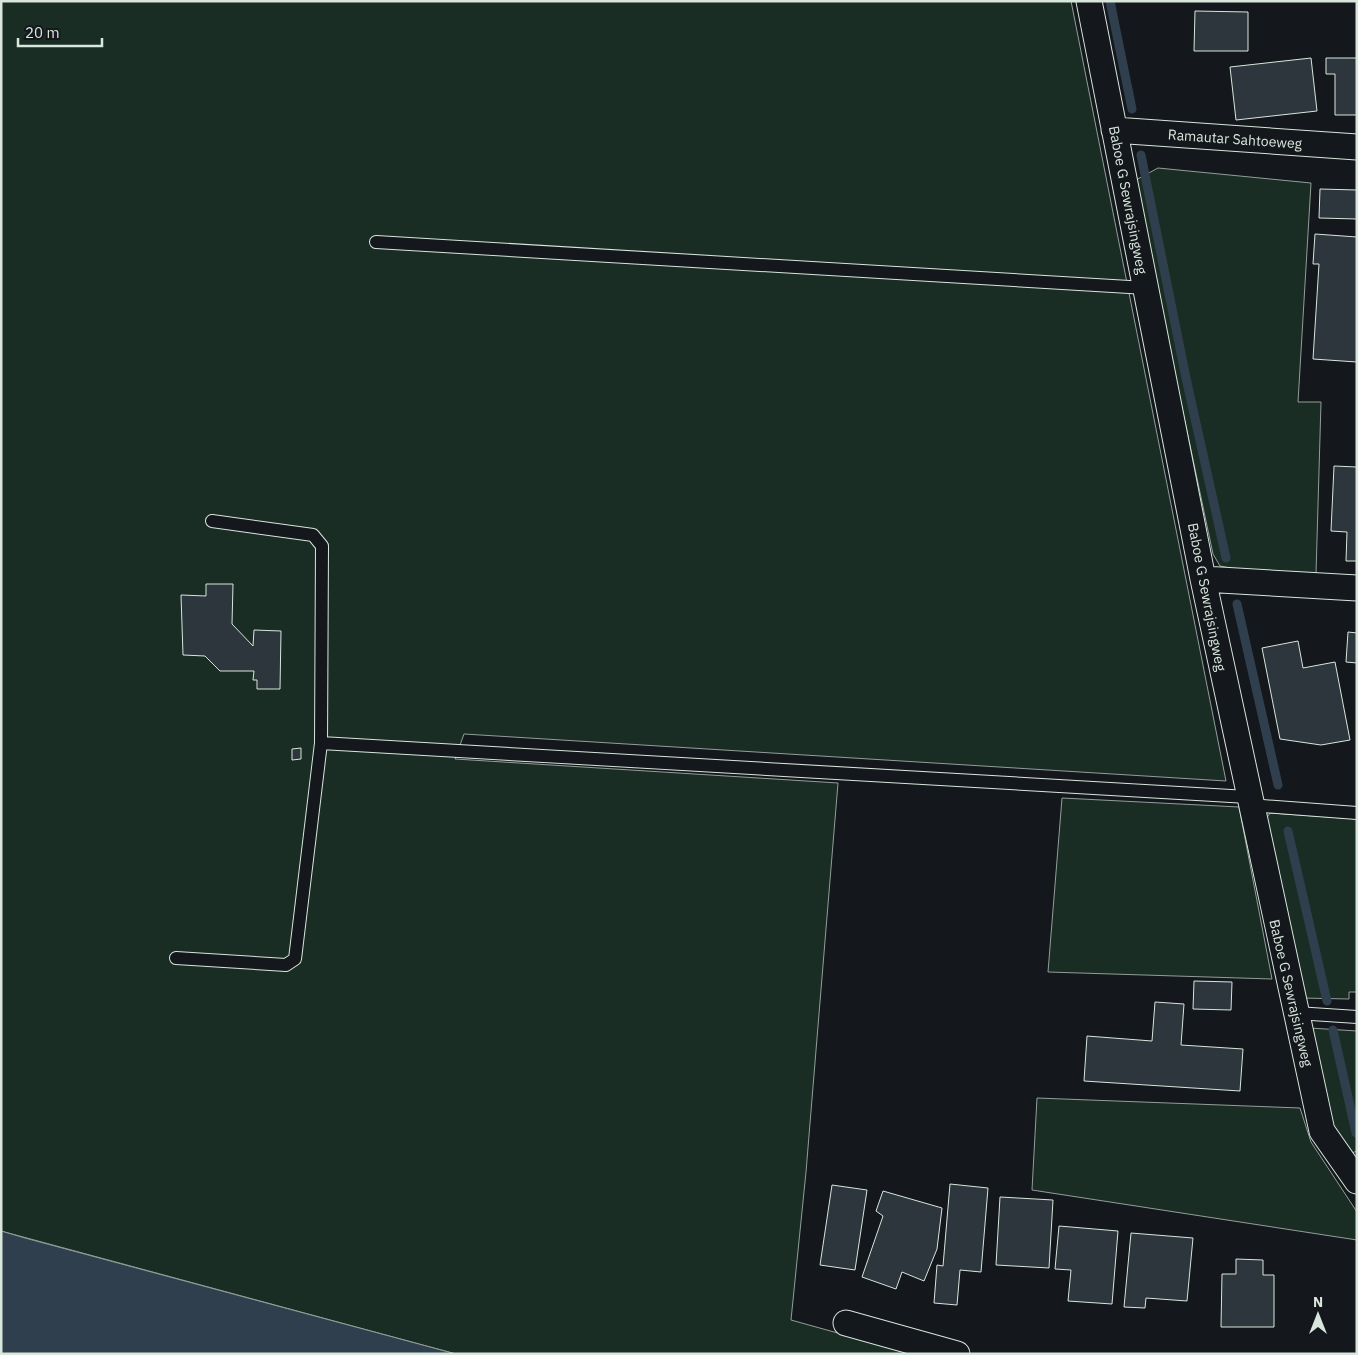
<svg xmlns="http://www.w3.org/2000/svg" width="1358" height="1355" font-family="'IBM Plex Sans',sans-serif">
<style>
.green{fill:#1a2d24;stroke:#939e99}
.water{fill:#2f3f4d;stroke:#939e99}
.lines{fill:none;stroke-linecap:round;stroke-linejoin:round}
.stream{stroke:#2f3f4d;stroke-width:9}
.building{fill:#2c363c;stroke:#d8e6dc}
.lane-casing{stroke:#d8e6dc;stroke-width:14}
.street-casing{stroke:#d8e6dc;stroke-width:27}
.lane{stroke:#14181c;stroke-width:12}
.street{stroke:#14181c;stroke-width:25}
.labels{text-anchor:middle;stroke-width:4;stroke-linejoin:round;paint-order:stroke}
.street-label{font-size:14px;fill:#d8e6dc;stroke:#14181c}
</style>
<rect width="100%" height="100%" fill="#14181c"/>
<path class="green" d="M 1,1 L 1071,1 L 1226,781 L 464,734 L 455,759 L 838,783 L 806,1172 L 791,1320 L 913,1354 L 456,1354 L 1,1231 Z
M 1158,168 L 1311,183 L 1298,402 L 1321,402 L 1316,574 L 1246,571 L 1220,566 L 1213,554 L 1134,181 Z
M 1062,798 L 1239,807 L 1272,979 L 1048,972 Z
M 1270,813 L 1357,819 L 1357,992 L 1349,992 L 1349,999 L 1301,998 L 1264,822 Z
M 1310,1028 L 1357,1031 L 1357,1151 L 1347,1155 L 1329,1124 Z
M 1037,1098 L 1300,1108 L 1311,1142 L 1357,1212 L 1357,1240 L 1032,1190 Z"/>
<path class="water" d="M 1,1231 L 25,1238 L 456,1354 L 1,1354 Z"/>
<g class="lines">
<path class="stream" d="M 1110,1 L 1132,109
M 1141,155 L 1186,378 L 1226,558
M 1237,604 L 1278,785
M 1288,831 L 1327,1001
M 1333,1030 L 1356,1133"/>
</g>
<path class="building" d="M 1195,11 L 1248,12 L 1248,51 L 1194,51 Z
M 1311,58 L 1317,111 L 1236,120 L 1230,67 Z
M 1326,58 L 1357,58 L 1357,115 L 1335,115 L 1335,74 L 1326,74 Z
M 1320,189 L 1357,190 L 1357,219 L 1319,218 Z
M 1315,234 L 1357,237 L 1357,362 L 1313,359 L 1319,264 L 1313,264 Z
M 1334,466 L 1357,467 L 1357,561 L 1346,561 L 1347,532 L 1331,531 Z
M 206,584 L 233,584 L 232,624 L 253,646 L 254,630 L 281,631 L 280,689 L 257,689 L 257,680 L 253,680 L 254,671 L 220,671 L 205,656 L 183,655 L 181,595 L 206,596 Z
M 1348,632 L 1357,633 L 1357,663 L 1346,662 Z
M 1298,641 L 1303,668 L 1335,662 L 1350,740 L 1321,745 L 1280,739 L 1262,648 Z
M 301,748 L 301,759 L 292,760 L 292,749 Z
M 1194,981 L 1232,982 L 1231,1010 L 1193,1009 Z
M 1155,1002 L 1184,1004 L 1181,1045 L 1243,1049 L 1240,1091 L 1084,1081 L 1087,1036 L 1152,1041 Z
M 950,1184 L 988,1188 L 981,1272 L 960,1270 L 957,1305 L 934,1303 L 937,1265 L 943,1266 Z
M 832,1185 L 867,1190 L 855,1270 L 820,1265 Z
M 883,1191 L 942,1208 L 937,1249 L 924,1281 L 902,1272 L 896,1289 L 862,1277 L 883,1216 L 876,1211 Z
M 1000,1197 L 1053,1200 L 1049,1268 L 996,1265 Z
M 1059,1226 L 1118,1231 L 1112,1304 L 1068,1301 L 1071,1270 L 1055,1269 Z
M 1131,1233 L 1193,1238 L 1187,1301 L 1146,1298 L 1145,1308 L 1124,1307 Z
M 1236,1259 L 1263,1260 L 1263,1275 L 1274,1275 L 1274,1327 L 1221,1327 L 1222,1274 L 1236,1274 Z"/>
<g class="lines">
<g class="lane-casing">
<path id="lane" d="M 376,242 L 1146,288
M 321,743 L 1248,797
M 1250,805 L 1357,813
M 176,958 L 286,965 L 295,959 L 321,743 L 322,546 L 313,535 L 212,521
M 1296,1013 L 1357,1017"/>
</g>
<g class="street-casing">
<path id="street" d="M 1089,1 L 1203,579 L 1322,1131 L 1357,1181
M 1114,130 L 1357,147
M 1203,579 L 1357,588
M 846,1323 L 957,1354"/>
</g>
<use href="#lane" class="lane"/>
<use href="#street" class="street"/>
</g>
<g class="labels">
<g class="street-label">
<text transform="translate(1235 139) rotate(4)" y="5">Ramautar Sahtoeweg</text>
<text transform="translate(1128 200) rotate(79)" y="5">Baboe G Sewrajsingweg</text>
<text transform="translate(1207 597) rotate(79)" y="5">Baboe G Sewrajsingweg</text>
<text transform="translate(1291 993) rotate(77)" y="5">Baboe G Sewrajsingweg</text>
</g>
</g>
<rect width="1358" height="1355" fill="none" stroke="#d8e6dc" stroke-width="5"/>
<g transform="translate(1318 1315)" stroke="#14181c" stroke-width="4" paint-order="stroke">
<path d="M0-4L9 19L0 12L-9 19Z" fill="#d8e6dc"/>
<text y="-8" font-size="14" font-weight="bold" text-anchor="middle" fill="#d8e6dc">N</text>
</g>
<path d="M18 38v8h84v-8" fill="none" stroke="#d8e6dc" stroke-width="2.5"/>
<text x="25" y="38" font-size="15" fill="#d8e6dc" stroke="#14181c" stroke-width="4" paint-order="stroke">20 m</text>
</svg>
